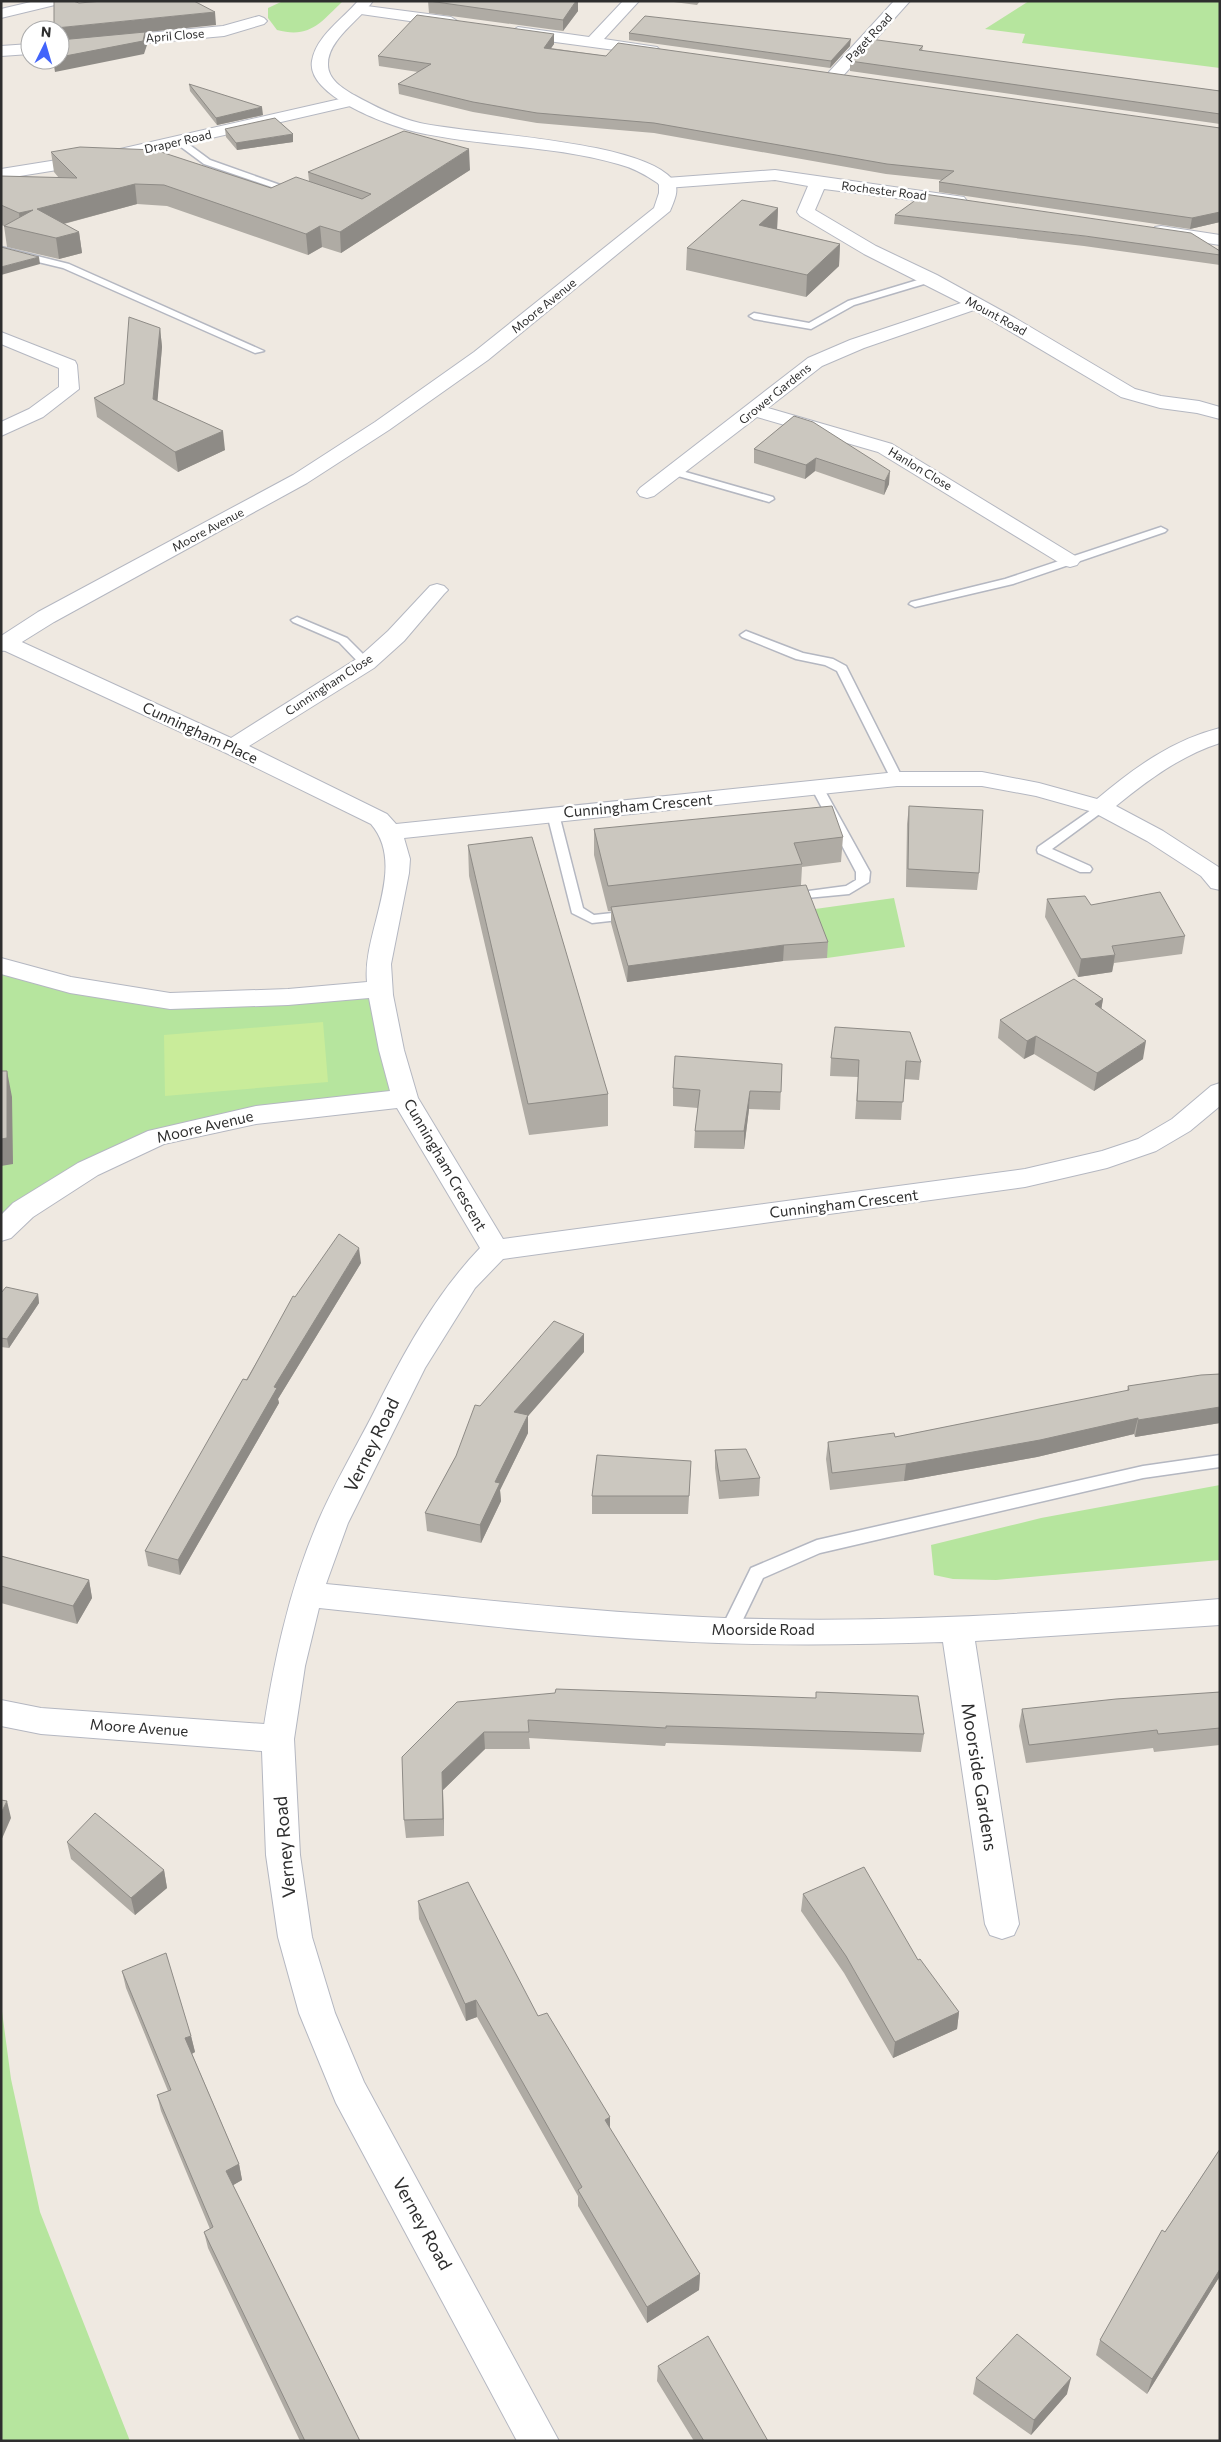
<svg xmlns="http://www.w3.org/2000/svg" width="1221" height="2442" font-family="Commissioner,sans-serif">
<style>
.green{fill:#b6e59e}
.pitch{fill:#c9ec9a}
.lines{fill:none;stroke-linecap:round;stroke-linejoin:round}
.lane-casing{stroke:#b4b7c1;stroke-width:3}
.street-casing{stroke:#b4b7c1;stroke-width:2}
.secondary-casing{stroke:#b4b7c1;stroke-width:2}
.lane{fill:#fff;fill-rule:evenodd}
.street{fill:#fff;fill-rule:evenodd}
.secondary{fill:#fff;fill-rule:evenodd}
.wall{fill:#afaba4}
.shaded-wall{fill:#8e8b86}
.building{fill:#cbc7bf;stroke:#8e8b86}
.labels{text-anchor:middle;stroke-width:5;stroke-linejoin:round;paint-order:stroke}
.far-street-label{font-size:12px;fill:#2e2e2e;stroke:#fff}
.street-label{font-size:15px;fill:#2e2e2e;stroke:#fff}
.near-street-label{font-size:18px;fill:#2e2e2e;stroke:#fff}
</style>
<rect width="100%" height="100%" fill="#efe9e1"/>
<path class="green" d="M 283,1 L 343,1 C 321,22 310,39 277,30 L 268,18 L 268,8 Z
M 1029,1 L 1220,1 L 1220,68 L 1022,43 L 1025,34 L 985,29 Z
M 894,898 L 905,947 L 827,958 L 808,910 Z
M 1,966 L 170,1001 L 380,989 L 405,1098 L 157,1137 L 1,1231 Z
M 1220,1485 L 1220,1560 L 996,1580 L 953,1579 L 934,1575 L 931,1545 L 1041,1518 Z
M 1,2004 L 11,2079 L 40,2212 L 130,2441 L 1,2441 Z"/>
<path class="pitch" d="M 323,1022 L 328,1082 L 165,1096 L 164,1035 Z"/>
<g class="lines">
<g class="lane-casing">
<path id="lane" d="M 177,140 L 183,140 L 210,160 L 300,192 L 292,194 L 204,164 L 177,144 Z
M 1,247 L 69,264 L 264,351 L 255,353 L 63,268 L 1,253 Z
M 931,276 L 936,279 L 934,281 L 854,305 L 811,329 L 754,319 L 749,316 L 754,313 L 809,323 L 848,301 Z
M 675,469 L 773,497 L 774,499 L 769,502 L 671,474 L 670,472 Z
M 1161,527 L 1167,530 L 1165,532 L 1013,584 L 915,607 L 909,604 L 911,602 L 1005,579 Z
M 297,617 L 347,638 L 372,663 L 366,667 L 362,666 L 339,642 L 293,622 L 291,620 Z
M 746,631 L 803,653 L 833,659 L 846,666 L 903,779 L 901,782 L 897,783 L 891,779 L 837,671 L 825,665 L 796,659 L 742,637 L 740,635 Z
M 818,785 L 824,789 L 870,872 L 869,882 L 849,894 L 786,900 L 784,897 L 786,894 L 846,886 L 856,880 L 856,872 L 812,789 Z
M 1101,803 L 1105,804 L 1107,807 L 1105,810 L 1052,849 L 1090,866 L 1092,869 L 1090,872 L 1080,872 L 1038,853 L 1037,850 L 1038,847 Z
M 553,810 L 559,814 L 583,908 L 594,915 L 631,911 L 636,912 L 638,915 L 636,918 L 592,923 L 572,913 L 547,814 Z
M 1220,1455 L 1220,1467 L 1143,1478 L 820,1553 L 763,1578 L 735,1636 L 729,1638 L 723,1636 L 720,1631 L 751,1568 L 817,1540 L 1143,1466 Z"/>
</g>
<g class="street-casing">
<path id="street" d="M 623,1 L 639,1 L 604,39 L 657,47 L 660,50 L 657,53 L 652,55 L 518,37 L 510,32 L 518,27 L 589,37 Z
M 894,1 L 910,1 L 841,78 L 829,78 L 827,75 L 829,72 Z
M 359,5 L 451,17 L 459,22 L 451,27 L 354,13 L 351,10 Z
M 259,16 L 264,18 L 267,21 L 264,24 L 224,36 L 60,51 L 60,41 L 223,26 Z
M 30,44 L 30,54 L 1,56 L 1,46 Z
M 353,96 L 361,101 L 359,104 L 107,162 L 1,179 L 1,169 L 107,152 Z
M 775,170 L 964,197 L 967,201 L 964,205 L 958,206 L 824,189 L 815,210 L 876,246 L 937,275 L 1015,318 L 1135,389 L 1161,396 L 1199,401 L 1220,407 L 1220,419 L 1197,413 L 1160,408 L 1121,397 L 974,310 L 864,348 L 822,366 L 768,408 L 892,444 L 1077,557 L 1080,561 L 1077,565 L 1070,567 L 1063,565 L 878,452 L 757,417 L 654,496 L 647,498 L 640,496 L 637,492 L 640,488 L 808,358 L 850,340 L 961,303 L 864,254 L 800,216 L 797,212 L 808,186 L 775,180 L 666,188 L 660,187 L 658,183 L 660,179 L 666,178 Z
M 1161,226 L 1220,235 L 1220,245 L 1155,235 L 1152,231 L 1155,227 Z
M 1,332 L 75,361 L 77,365 L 79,389 L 43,417 L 1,436 L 1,422 L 29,409 L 59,387 L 59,368 L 1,344 Z
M 437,584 L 444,586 L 448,590 L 444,594 L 404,641 L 374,668 L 249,746 L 387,814 L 396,824 L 897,772 L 982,772 L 1039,783 L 1097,799 C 1134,768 1172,740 1220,728 L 1220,743 C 1180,756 1148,780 1116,806 L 1163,831 L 1217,866 L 1220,868 L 1220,890 L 1211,888 L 1201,876 L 1147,841 L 1093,812 L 1036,796 L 982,786 L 897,786 L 404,838 L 410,859 L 409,873 L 391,964 L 393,995 L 404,1050 L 418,1098 L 503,1239 L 1025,1169 L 1102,1151 L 1138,1139 L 1172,1119 L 1211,1086 L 1220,1083 L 1220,1106 L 1190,1131 L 1156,1151 L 1107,1168 L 1025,1187 L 503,1259 L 475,1288 L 425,1368 L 348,1523 L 326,1584 C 459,1597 592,1613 725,1618 C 890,1624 1056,1613 1220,1599 L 1220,1625 L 975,1641 L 1019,1924 L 1014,1935 L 1002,1939 L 990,1935 L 985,1924 L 943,1642 C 853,1645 763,1646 674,1641 C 555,1635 437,1620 319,1608 L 305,1666 L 294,1739 L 290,1749 L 278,1753 L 266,1749 L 262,1739 C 273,1665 288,1593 317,1524 C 333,1486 355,1449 374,1412 C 403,1354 435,1295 480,1248 L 397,1108 L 256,1124 L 164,1144 L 98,1175 L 33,1217 L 11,1238 L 1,1241 L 1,1215 L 13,1203 L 78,1163 L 148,1131 L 256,1106 L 390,1091 L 379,1050 L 369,998 L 288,1005 L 170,1009 L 70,993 L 1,974 L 1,958 L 71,977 L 170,993 L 288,989 L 367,982 C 362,932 408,867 371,824 L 224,752 L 1,649 L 1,637 L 13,638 L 231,738 L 358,658 L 388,631 L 430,586 Z"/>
</g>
<g class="secondary-casing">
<path id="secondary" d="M 35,1 L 61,1 L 59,4 L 1,18 L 1,9 Z
M 358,1 L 373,1 C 360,20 327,40 328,65 C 328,79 342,88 354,95 C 374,106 397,118 420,123 C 475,135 638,140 672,179 C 681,188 674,201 670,211 L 488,360 L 389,430 L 307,483 L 54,622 L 9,650 L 1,651 L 1,636 L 38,612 L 293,475 L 375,422 L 474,352 L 654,208 L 659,193 L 659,184 C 646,175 634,168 618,164 C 552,145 482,147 416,132 C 389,126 306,96 312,61 C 316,36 343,19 358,1 Z
M 1,1700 L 41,1708 L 278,1725 L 290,1729 L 294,1739 L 300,1855 L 312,1937 L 335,2013 L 364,2082 L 559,2441 L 517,2441 L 336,2103 L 299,2013 L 278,1937 L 266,1855 L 262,1751 L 41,1734 L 1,1726 Z"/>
</g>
<use href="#lane" class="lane"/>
<use href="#street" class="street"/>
<use href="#secondary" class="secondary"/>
</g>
<path class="wall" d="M 428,1 L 578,11 L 563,31 L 429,13 Z
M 666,1 L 700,1 L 697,5 Z
M 629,33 L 850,46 L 830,68 L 629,40 Z
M 554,34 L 554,44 L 551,48 L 606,56 L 1220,128 L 1220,222 L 1190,229 L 939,192 L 939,182 L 942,180 L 886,174 L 654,133 L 537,123 L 473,112 L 399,94 L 398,84 L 418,72 L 379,66 L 378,56 Z
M 923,46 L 922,51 L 1220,91 L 1220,124 L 850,71 L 850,61 Z
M 189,84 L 263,115 L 217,125 L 190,91 Z
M 225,129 L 293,142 L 237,150 L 226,137 Z
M 51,152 L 271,188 L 309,181 L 308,172 L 470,170 L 341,253 L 322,247 L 308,255 L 167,206 L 137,204 L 64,224 L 79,232 L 82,253 L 59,259 L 7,247 L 4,226 L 1,225 L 1,176 L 59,178 L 54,172 Z
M 778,208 L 777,229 L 840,244 L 839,266 L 806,297 L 686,270 L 687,248 Z
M 895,215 L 1220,251 L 1220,265 L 1084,246 L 894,224 Z
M 160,328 L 162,347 L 157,401 L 225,450 L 178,472 L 97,417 L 94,398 L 124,384 Z
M 794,416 L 889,484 L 884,495 L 815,471 L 805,479 L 754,463 L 754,449 Z
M 909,806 L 979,873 L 977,890 L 906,887 L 907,824 Z
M 594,829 L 843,837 L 841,862 L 802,867 L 801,885 L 828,942 L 827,958 L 783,961 L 627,982 L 611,923 L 611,911 L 608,911 L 594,855 Z
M 468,845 L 608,1094 L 608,1126 L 529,1135 L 469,876 Z
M 1047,899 L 1091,905 L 1185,936 L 1182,954 L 1114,963 L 1112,972 L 1078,977 L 1045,917 Z
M 1103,999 L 1101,1009 L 1143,1059 L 1094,1091 L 1034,1054 L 1024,1059 L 998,1038 L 1000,1020 Z
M 831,1058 L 921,1062 L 919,1080 L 904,1079 L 901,1120 L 855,1119 L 858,1077 L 830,1076 Z
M 782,1064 L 780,1110 L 749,1109 L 744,1149 L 694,1148 L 695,1131 L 698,1108 L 673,1106 L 673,1088 Z
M 361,1263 L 278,1399 L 279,1403 L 180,1575 L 148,1566 L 145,1551 L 295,1297 Z
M 1,1293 L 38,1294 L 39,1303 L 9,1348 L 1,1347 Z
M 584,1352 L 528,1416 L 528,1433 L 500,1490 L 501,1501 L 481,1543 L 427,1531 L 425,1513 L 456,1456 L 480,1406 Z
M 1220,1374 L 1220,1423 L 1135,1437 L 1134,1434 L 1037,1457 L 904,1481 L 830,1490 L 826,1459 L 828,1442 L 895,1437 L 1127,1391 L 1128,1386 Z
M 715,1450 L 760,1478 L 759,1496 L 719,1499 L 715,1468 Z
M 691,1461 L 688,1514 L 592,1514 L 592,1496 Z
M 1,1556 L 89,1580 L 92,1598 L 77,1624 L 1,1603 Z
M 1220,1692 L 1220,1745 L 1154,1752 L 1153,1748 L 1026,1763 L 1019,1726 L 1022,1709 Z
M 457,1702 L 924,1734 L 921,1752 L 666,1743 L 665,1746 L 529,1738 L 530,1749 L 485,1749 L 443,1790 L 444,1836 L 406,1838 L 404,1820 Z
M 67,1842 L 164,1870 L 167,1888 L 135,1915 L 71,1859 Z
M 803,1894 L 918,1960 L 959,2012 L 957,2029 L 893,2058 L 844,1973 L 801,1911 Z
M 418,1901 L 538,2016 L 610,2129 L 700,2274 L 699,2290 L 647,2323 L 578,2206 L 578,2196 L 477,2017 L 466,2021 L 419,1919 Z
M 122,1971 L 191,2036 L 195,2052 L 192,2054 L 239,2164 L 242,2180 L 233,2185 L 360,2441 L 300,2441 L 208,2248 L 204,2232 L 210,2229 L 161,2111 L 157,2095 L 168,2091 L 126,1988 Z
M 1220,2149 L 1220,2276 L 1147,2394 L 1096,2355 L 1100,2340 L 1165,2232 Z
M 658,2366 L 768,2441 L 694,2441 L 657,2381 Z
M 976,2378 L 1067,2394 L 1031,2435 L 973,2394 Z"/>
<path class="shaded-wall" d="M 576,1 L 578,1 L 578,11 L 563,31 L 563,20 Z
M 215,12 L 216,25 L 60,41 L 60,30 L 57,30 L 56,28 Z
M 145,32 L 147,45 L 144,54 L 55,72 L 53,60 L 60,60 L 60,57 Z
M 554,34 L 554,44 L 545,57 L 544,48 Z
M 851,39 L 850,46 L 830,68 L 831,61 Z
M 262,107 L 263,115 L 217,125 L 216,118 Z
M 293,134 L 293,142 L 237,150 L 236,143 Z
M 469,149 L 470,170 L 341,253 L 340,232 Z
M 135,184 L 137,204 L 40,230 L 37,209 Z
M 778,208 L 777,230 L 759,225 Z
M 33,210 L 21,230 L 19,213 Z
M 1220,212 L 1220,222 L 1190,229 L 1192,218 Z
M 320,226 L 322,247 L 308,255 L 306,234 Z
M 79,232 L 82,253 L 59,259 L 56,238 Z
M 840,244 L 839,266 L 806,297 L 807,275 Z
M 39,257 L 40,264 L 1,275 L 1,267 Z
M 160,328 L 162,347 L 156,419 L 153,399 Z
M 223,431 L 225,450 L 178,472 L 175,452 Z
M 816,458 L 815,471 L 805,479 L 806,465 Z
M 890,471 L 889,484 L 884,495 L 885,481 Z
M 784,945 L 783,961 L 627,982 L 628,966 Z
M 1115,955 L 1112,972 L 1078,977 L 1081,959 Z
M 1103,999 L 1100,1017 L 1095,1004 Z
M 1036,1036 L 1034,1054 L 1024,1059 L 1027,1041 Z
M 1146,1041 L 1143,1059 L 1094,1091 L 1097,1073 Z
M 7,1071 L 12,1097 L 13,1164 L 1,1166 L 1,1139 Z
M 750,1091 L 749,1109 L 744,1149 L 744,1131 Z
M 359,1248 L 361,1263 L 278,1399 L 279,1403 L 180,1575 L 178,1560 L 274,1387 Z
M 38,1294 L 39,1303 L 9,1348 L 7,1339 Z
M 584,1334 L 584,1352 L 528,1416 L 528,1433 L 500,1490 L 501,1501 L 481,1543 L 480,1525 L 495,1482 L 514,1412 Z
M 1220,1407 L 1220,1423 L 1135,1437 L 1138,1420 Z
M 1138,1418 L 1134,1434 L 1037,1457 L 904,1481 L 906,1464 Z
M 89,1580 L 92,1598 L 77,1624 L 73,1606 Z
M 484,1732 L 485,1749 L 443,1790 L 444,1836 L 443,1819 L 442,1772 Z
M 7,1801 L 11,1818 L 1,1841 L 1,1813 Z
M 164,1870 L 167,1888 L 135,1915 L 131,1898 Z
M 476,2000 L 477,2017 L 466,2021 L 465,2004 Z
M 959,2012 L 957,2029 L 893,2058 L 895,2042 Z
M 191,2036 L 195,2052 L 189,2055 L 185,2038 Z
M 610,2117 L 610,2134 L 605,2120 Z
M 239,2164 L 242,2180 L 230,2187 L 226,2171 Z
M 1220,2269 L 1220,2276 L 1147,2394 L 1152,2379 Z
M 700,2274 L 699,2290 L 647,2323 L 647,2307 Z
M 1071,2378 L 1067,2394 L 1031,2435 L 1034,2420 Z"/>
<path class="building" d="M 54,1 L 73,1 L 79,3 L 103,1 L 194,1 L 215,12 L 56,28 L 57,30 L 54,30 Z
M 429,1 L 576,1 L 563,20 Z
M 417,15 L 554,34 L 544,48 L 606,56 L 618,43 L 1220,128 L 1220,212 L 1192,218 L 939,182 L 954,171 L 887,164 L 654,123 L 537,113 L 473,102 L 398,84 L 431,64 L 378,56 Z
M 645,16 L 851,39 L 831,61 L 629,33 Z
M 145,32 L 143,41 L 60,57 L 60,40 Z
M 870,39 L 923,46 L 919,50 L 1220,91 L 1220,114 L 850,61 Z
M 189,84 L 262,107 L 216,118 Z
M 275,118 L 293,134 L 236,143 L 225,129 Z
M 404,131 L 469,149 L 340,232 L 320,226 L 306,234 L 164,185 L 135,184 L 37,209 L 79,232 L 56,238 L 4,226 L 33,210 L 19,213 L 1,205 L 1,176 L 77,178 L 51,152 L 80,147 L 155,150 L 271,188 L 296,177 L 362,199 L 371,194 L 308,172 Z
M 924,194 L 1191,233 L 1220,251 L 1220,255 L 1085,236 L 895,215 Z
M 742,200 L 778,208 L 759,225 L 840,244 L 807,275 L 687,248 Z
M 1,247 L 39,257 L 1,267 Z
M 129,317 L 160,328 L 153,399 L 223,431 L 175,452 L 94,398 L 124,384 Z
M 794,416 L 813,422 L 890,471 L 885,481 L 816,458 L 806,465 L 754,449 Z
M 832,806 L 843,837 L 794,843 L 802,864 L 608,886 L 594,829 Z
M 909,806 L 983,810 L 979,873 L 908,869 Z
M 532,837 L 608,1094 L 528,1104 L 468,845 Z
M 806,885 L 828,942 L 784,945 L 628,966 L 611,907 Z
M 1160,892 L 1185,936 L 1112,946 L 1115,955 L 1081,959 L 1047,899 L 1085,896 L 1091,905 Z
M 1074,979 L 1103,999 L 1095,1004 L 1146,1041 L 1097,1073 L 1036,1036 L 1027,1041 L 1000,1020 Z
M 835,1027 L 910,1032 L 921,1062 L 906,1061 L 903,1102 L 857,1101 L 859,1060 L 831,1058 Z
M 675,1056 L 782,1064 L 781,1092 L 750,1091 L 744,1131 L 695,1131 L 700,1090 L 673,1088 Z
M 1,1071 L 7,1071 L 7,1138 L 1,1139 Z
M 339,1234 L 359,1248 L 274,1387 L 277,1388 L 178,1560 L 145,1551 L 243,1379 L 247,1380 L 293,1296 L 295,1297 Z
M 6,1287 L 38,1294 L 7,1339 L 1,1338 L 1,1293 Z
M 554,1321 L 584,1334 L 514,1412 L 528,1415 L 495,1482 L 500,1483 L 480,1525 L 425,1513 L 456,1456 L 475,1405 L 480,1406 Z
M 1220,1374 L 1220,1407 L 1138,1420 L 1138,1418 L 1040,1440 L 906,1464 L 832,1473 L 828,1442 L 894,1433 L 895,1437 L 1129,1390 L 1128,1386 L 1201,1375 Z
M 746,1449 L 760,1478 L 720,1481 L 715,1450 Z
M 597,1455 L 691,1461 L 689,1496 L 592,1496 Z
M 1,1556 L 89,1580 L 73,1606 L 1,1586 Z
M 556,1689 L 816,1698 L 816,1692 L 918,1696 L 924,1734 L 666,1726 L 666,1728 L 528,1720 L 529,1732 L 484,1732 L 442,1772 L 443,1819 L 404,1820 L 402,1757 L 457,1702 L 555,1693 Z
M 1220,1692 L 1220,1728 L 1158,1734 L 1157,1730 L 1029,1745 L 1022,1709 L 1116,1699 Z
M 1,1800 L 7,1801 L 1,1813 Z
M 95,1813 L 164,1870 L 131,1898 L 67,1842 Z
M 864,1867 L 918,1960 L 920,1959 L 959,2012 L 895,2042 L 846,1956 L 803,1894 Z
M 468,1882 L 538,2016 L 547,2013 L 610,2117 L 605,2120 L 700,2274 L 647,2307 L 578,2190 L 582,2187 L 476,2000 L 465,2004 L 418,1901 Z
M 166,1953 L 191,2036 L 185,2038 L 239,2164 L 226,2171 L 360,2441 L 305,2441 L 204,2232 L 213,2227 L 157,2095 L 171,2090 L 122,1971 Z
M 1220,2149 L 1220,2269 L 1152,2379 L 1100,2340 L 1162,2230 L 1165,2232 Z
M 1017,2334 L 1071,2378 L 1034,2420 L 976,2378 Z
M 708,2336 L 768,2441 L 704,2441 L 658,2366 Z"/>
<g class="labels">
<g class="far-street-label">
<text transform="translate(175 36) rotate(-5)" y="4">April Close</text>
<text transform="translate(869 38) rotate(-47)" y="4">Paget Road</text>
<text transform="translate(178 142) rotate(-13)" y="4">Draper Road</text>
<text transform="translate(884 191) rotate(7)" y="4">Rochester Road</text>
<text transform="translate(544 306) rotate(-39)" y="4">Moore Avenue</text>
<text transform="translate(996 316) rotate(29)" y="4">Mount Road</text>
<text transform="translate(775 394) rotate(-39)" y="4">Grower Gardens</text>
<text transform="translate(920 469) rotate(31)" y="4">Hanlon Close</text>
<text transform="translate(208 530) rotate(-28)" y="4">Moore Avenue</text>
<text transform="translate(329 685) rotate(-33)" y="4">Cunningham Close</text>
</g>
<g class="street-label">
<text transform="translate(200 733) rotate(25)" y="5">Cunningham Place</text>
<text transform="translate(638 806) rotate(-5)" y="5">Cunningham Crescent</text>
<text transform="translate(205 1127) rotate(-13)" y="5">Moore Avenue</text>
<text transform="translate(445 1165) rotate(60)" y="5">Cunningham Crescent</text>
<text transform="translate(844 1204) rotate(-7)" y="5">Cunningham Crescent</text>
<text x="763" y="1635">Moorside Road</text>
<text transform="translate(139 1728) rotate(4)" y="5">Moore Avenue</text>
</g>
<g class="near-street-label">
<text transform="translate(372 1445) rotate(-64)" y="6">Verney Road</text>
<text transform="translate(979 1777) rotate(81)" y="6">Moorside Gardens</text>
<text transform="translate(285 1847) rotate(-95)" y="6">Verney Road</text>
<text transform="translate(422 2224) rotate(61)" y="6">Verney Road</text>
</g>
</g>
<rect width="1221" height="2442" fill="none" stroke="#2e2e2e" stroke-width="5"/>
<g transform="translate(45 45) rotate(5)"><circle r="24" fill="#ffffff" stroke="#ababab"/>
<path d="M0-4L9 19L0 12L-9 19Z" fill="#4264fb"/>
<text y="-8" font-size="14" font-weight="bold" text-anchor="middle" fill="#2e2e2e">N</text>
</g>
</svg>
